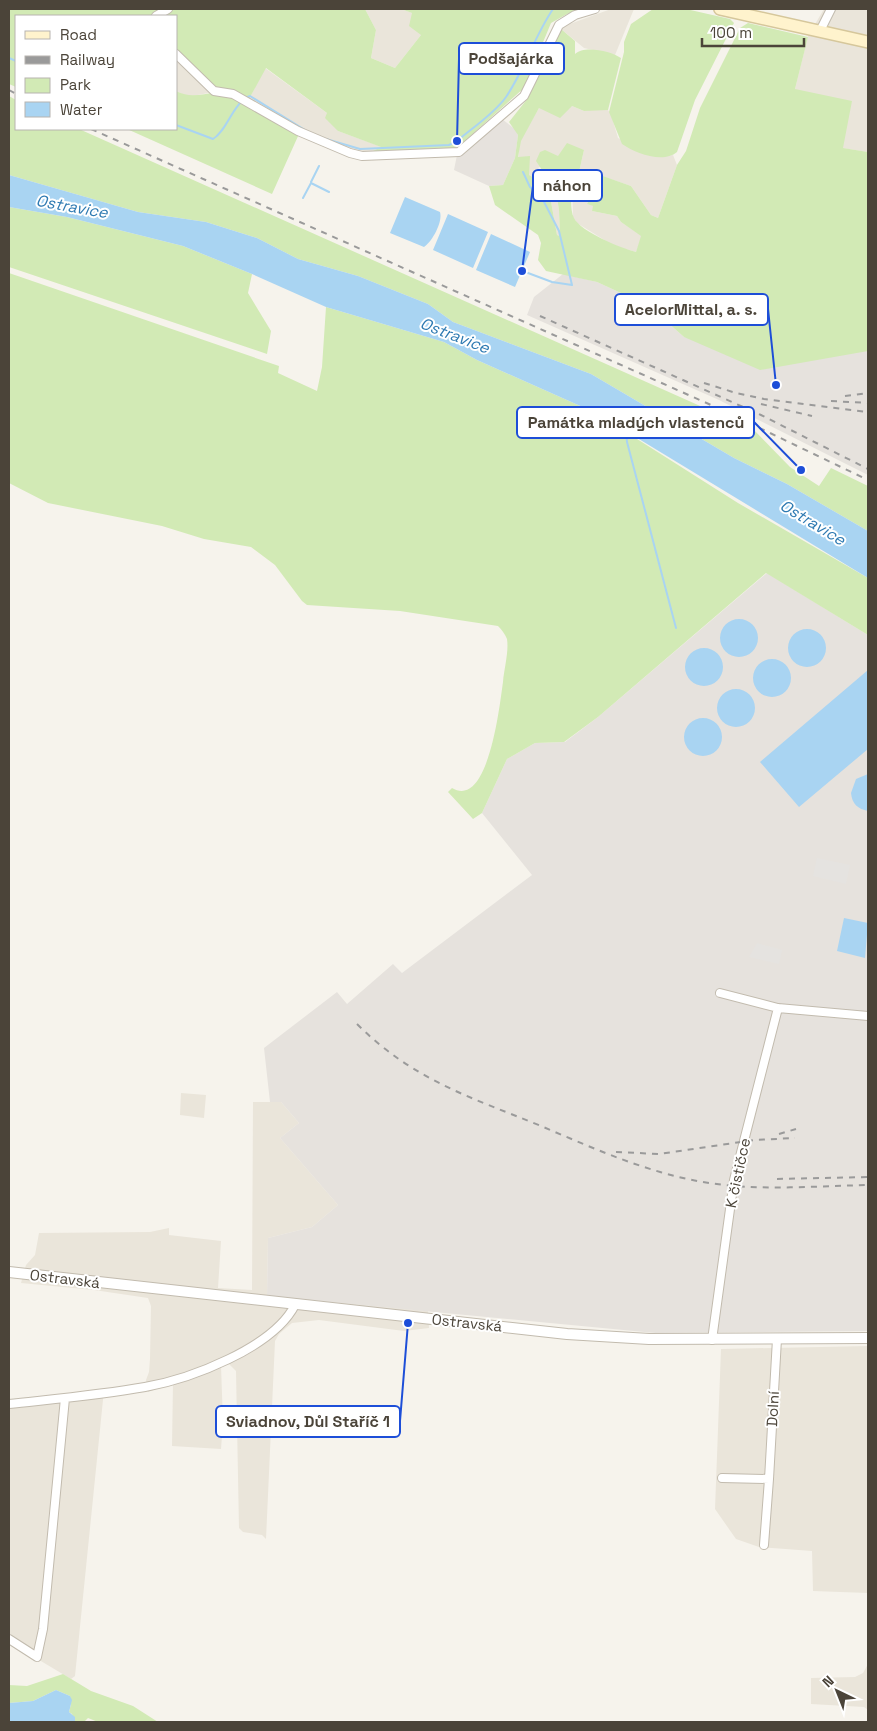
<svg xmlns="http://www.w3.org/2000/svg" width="877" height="1731" font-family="'Space Grotesk',sans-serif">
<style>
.residential{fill:#eae5da}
.industrial{fill:#e6e2dd}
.green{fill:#d2eab5}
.parking{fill:#e5e3e0}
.water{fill:#a9d4f2}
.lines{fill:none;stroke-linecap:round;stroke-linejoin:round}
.stream{stroke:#a9d4f2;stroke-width:2}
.minor-casing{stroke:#c2bbae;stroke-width:10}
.tertiary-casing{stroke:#c2bbae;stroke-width:12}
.secondary-casing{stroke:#d6c79b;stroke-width:14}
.minor{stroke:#fff;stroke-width:8}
.tertiary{stroke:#fff;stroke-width:10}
.secondary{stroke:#fff3cd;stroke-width:11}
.rail{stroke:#9a9a9a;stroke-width:2;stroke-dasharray:6 6;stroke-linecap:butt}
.labels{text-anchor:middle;stroke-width:4;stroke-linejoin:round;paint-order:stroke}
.street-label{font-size:15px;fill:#4b4439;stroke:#fff}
.water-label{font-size:16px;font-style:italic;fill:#2e7ab2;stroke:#fff}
.leader{fill:none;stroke:#1d4ed8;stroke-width:2}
.callout-dot{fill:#1d4ed8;stroke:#fff;stroke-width:2}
.callout{fill:#fff;stroke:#1d4ed8;stroke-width:2}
.callout-label{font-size:16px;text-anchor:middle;font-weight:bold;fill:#4b4439}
</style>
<rect width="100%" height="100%" fill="#f6f3ec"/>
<path class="residential" d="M 365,9 L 401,9 L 412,13 L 421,35 L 395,68 L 371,58 L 376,30 Z
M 611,9 L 634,9 L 615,55 L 584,48 L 561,29 L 567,25 Z
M 824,9 L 868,9 L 868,152 L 842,148 L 795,89 L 808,36 Z
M 176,51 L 213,92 L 188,97 L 176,91 Z
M 265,68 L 327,113 L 338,131 L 382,147 L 369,153 L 353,152 L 300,130 L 249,99 Z
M 572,106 L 584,111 L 593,109 L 608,110 L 611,114 L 618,138 L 658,157 L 673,155 L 677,165 L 658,218 L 651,215 L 631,186 L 599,175 L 587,204 L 594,206 L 592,211 L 617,216 L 621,222 L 642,236 L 636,252 L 614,246 L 577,223 L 573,217 L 572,180 L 579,172 L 584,150 L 579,149 L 538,168 L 551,182 L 556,191 L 559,210 L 560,236 L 557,235 L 548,185 L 529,175 L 518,158 L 520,141 L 539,108 Z
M 181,1093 L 206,1095 L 204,1118 L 180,1115 Z
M 253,1102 L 281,1102 L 299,1123 L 280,1138 L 338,1205 L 312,1227 L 268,1238 L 267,1296 L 428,1311 L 429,1328 L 404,1331 L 319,1320 L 292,1323 L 279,1334 L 275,1341 L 266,1539 L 262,1535 L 243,1532 L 239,1528 L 236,1371 L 229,1364 L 221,1366 L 223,1422 L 221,1449 L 172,1446 L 173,1383 L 148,1392 L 146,1380 L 149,1372 L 150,1359 L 151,1306 L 148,1298 L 94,1290 L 21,1283 L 26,1265 L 35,1255 L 39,1233 L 150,1232 L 169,1228 L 169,1235 L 221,1241 L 218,1288 L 252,1290 Z
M 868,1346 L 868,1593 L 813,1591 L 812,1551 L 759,1547 L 736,1539 L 715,1509 L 721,1349 Z
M 104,1390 L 75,1676 L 71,1679 L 9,1642 L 9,1400 Z
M 868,1664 L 868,1710 L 864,1707 L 811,1704 L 811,1678 L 855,1677 L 863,1673 Z"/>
<path class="industrial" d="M 502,119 L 516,130 L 518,135 L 515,158 L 503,185 L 489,186 L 454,170 L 457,155 Z
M 563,274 L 597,282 L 649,306 L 684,337 L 868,351 L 868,475 L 719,400 L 527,315 L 534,297 Z
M 767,573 L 868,635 L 868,1331 L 655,1333 L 267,1296 L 268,1238 L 312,1227 L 338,1205 L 280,1138 L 299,1123 L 281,1102 L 270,1102 L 264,1048 L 337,992 L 347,1004 L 393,964 L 402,973 L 532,875 L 482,813 L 507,759 L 535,743 L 565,742 L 598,717 Z"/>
<path class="green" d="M 9,9 L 165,9 L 152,16 L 16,16 L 16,87 L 9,84 Z
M 171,9 L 365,9 L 376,30 L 371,58 L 395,68 L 421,35 L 409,26 L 412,13 L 401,9 L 584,9 L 567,14 L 551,23 L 524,88 L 457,148 L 452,150 L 369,153 L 381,147 L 338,131 L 325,118 L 327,113 L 266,68 L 249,99 L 214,89 L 176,51 L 176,16 L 160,16 Z
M 653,9 L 686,9 L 730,19 L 734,23 L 695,100 L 677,152 C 663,164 635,153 622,144 L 609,112 L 624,52 L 624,42 L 631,24 Z
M 748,23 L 808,37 L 795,89 L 852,101 L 843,148 L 868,152 L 868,351 L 760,370 L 684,337 L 649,306 L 597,282 L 546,271 L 538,260 L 541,243 L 538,235 L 495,205 L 489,186 L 503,185 L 515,158 L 518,135 L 509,122 L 528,98 L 561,29 L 575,41 L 575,54 C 584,45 611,51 621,58 L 608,110 L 584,111 L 572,106 L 560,118 L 539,108 L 521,141 L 518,157 L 530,156 L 529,175 L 548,185 L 557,235 L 560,236 L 559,210 L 556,191 L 536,161 L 540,152 L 545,150 L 558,156 L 567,143 L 584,150 L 579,172 L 572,180 C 572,190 569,208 574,218 C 581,232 621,248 636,252 L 641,236 L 621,222 L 617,216 L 592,211 L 593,206 L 587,204 L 600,175 L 631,186 L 651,215 L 658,218 L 677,165 L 686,151 L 700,108 L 740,28 Z
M 176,91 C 197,102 209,87 232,96 C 255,105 277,122 299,134 L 272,194 L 127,129 L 176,129 Z
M 9,96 L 16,100 L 16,129 L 79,129 L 754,430 L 790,467 L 819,486 L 831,468 L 868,486 L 868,531 L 787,484 L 734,458 L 591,374 L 453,322 L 428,304 L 358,276 L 298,259 L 257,238 L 206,222 L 138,212 L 9,175 Z
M 9,207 L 67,217 L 183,246 L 252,274 L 248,293 L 271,331 L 267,354 L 9,267 Z
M 9,273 L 279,366 L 278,373 L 317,391 L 322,367 L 326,307 L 444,342 L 477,360 L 596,413 L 738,503 L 868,578 L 868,635 L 766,573 L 598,717 L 564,742 L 535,743 L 507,759 L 482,813 L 473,819 L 448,792 L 452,788 C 489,810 500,702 503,682 C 504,669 509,652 507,639 C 505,634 502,630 498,626 L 400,611 L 307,605 L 302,601 L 275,565 L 251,547 L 204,539 L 162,526 L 48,503 L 9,483 Z
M 63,1674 L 91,1691 L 133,1706 L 158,1722 L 98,1722 L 88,1718 L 84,1722 L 75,1722 L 72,1714 L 69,1712 L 71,1704 L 70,1696 L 56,1690 L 33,1701 L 9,1703 L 9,1685 L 27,1686 Z"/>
<path class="parking" d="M 817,858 L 850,865 L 846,884 L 813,876 Z
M 757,943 L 782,950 L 779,964 L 749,957 Z"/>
<path class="water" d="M 9,175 L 138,212 L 206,222 L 257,238 L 298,259 L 358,276 L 428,304 L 453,322 L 591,374 L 734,458 L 787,484 L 868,531 L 868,578 L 596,413 L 477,360 L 444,342 L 326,307 L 252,274 L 183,246 L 67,217 L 9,207 Z
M 405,197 L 440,212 C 443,222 432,242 424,247 L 390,233 Z
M 448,214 L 488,232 L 473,268 L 433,250 Z
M 491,234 L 530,252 L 515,287 L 476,270 Z
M720 638a19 19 0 1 1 38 0a19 19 0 1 1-38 0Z
M788 648a19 19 0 1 1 38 0a19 19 0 1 1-38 0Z
M685 667a19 19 0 1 1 38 0a19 19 0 1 1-38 0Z
M753 678a19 19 0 1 1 38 0a19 19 0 1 1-38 0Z
M 868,670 L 868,749 L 799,807 L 760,762 Z
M717 708a19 19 0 1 1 38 0a19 19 0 1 1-38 0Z
M684 737a19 19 0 1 1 38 0a19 19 0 1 1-38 0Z
M 868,774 L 868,811 C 858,809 852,804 851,793 L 856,779 Z
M 844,918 L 868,923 L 865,958 L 837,951 Z
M 56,1690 L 70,1696 L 72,1700 L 69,1712 L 75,1717 L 75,1722 L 9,1722 L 9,1703 L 33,1701 Z"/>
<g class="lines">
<path class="stream" d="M 9,58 L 16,61
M 245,98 L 250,96 L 305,130
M 176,125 L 213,139 C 225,132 231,111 242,101
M 326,139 L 360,149 L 449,145 L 457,141 C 472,128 494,114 506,97 C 525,69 534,37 553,9
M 311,182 L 319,166
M 303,198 L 311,183 L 329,192
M 520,270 L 552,282 L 572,285 L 559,231 L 541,196 L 530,187 L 523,172
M 626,429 L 627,442 L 676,628"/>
<g class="minor-casing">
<path id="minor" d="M 156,16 L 168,9
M 820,31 L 831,9
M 176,54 L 214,91 L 233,94 L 298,131 L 350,153 L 362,156 L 459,152 L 524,96 L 559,25 L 575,15 L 595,9
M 720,993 L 778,1008 L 868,1016
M 712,1340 L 734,1180 L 778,1008
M 9,1404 C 54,1399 100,1395 145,1387 C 190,1379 273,1348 295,1305
M 722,1478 L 769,1479 L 777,1339
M 764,1545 L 769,1479
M 9,1639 L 37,1657 L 43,1629 L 65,1398"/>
</g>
<g class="tertiary-casing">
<path id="tertiary" d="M 9,1272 L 567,1334 L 649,1339 L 868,1338"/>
</g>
<g class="secondary-casing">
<path id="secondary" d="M 720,9 L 868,42"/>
</g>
<use href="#minor" class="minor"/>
<use href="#tertiary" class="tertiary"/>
<use href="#secondary" class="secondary"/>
<path class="rail" d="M 9,90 L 16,94
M 91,129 L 720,409 L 868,480
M 540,316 L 761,415 L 868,469
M 704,383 L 736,393 L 764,399 L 868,412
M 845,396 L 868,393
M 831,401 L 868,403
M 761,404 L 812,416
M 357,1024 C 413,1080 470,1097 541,1126 C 595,1149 650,1174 709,1183 C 761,1191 816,1186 868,1185
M 779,1134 L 796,1129
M 616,1152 L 659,1154 L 754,1140 L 795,1138
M 777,1179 L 868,1177"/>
</g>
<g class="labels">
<g class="street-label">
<text transform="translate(738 1173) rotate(-78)" y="5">K čističce</text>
<text transform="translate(65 1279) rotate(7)" y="5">Ostravská</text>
<text transform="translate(467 1323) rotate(6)" y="5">Ostravská</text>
<text transform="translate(773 1409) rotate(-87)" y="5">Dolní</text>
</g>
<g class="water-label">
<text transform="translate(72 206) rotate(10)" y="6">Ostravice</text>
<text transform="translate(455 335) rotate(21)" y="6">Ostravice</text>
<text transform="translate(813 522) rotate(31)" y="6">Ostravice</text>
</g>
</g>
<path class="leader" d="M457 141L459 59M522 271L533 186M776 385L768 309M801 470L754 422M408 1323L400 1421"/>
<g class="callout-dot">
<circle cx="457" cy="141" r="5"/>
<circle cx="522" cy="271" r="5"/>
<circle cx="776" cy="385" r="5"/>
<circle cx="801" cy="470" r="5"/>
<circle cx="408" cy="1323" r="5"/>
</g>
<g class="callout">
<rect x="459" y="43" width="105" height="31" rx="5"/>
<rect x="533" y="170" width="69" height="31" rx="5"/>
<rect x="615" y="294" width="153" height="31" rx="5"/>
<rect x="517" y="407" width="237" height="31" rx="5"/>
<rect x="216" y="1406" width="184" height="31" rx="5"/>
</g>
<g class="callout-label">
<text x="511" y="64">Podšajárka</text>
<text x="567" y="191">náhon</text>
<text x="691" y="315">AcelorMittal, a. s.</text>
<text x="636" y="428">Památka mladých vlastenců</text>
<text x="308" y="1427">Sviadnov, Důl Staříč 1</text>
</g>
<rect width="877" height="1731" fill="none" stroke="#4b4439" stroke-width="20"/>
<rect x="15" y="15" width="162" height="115" fill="#ffffff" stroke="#b7b4b0"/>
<rect x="25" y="31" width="25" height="8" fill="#fff3cd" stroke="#b7b4b0"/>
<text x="60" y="40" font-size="15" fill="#4b4439">Road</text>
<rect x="25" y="56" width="25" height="8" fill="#9a9a9a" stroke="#b7b4b0"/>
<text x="60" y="65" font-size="15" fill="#4b4439">Railway</text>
<rect x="25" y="78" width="25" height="15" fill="#d2eab5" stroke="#b7b4b0"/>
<text x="60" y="90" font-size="15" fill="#4b4439">Park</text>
<rect x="25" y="102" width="25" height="15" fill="#a9d4f2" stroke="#b7b4b0"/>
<text x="60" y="115" font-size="15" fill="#4b4439">Water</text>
<g transform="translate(837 1691) rotate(317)" stroke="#ffffff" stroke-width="4" paint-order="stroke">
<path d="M0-4L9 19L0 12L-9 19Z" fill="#4b4439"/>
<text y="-8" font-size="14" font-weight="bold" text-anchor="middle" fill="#4b4439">N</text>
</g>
<path d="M702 38v8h102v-8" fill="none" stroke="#4b4439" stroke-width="2.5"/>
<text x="710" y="38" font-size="15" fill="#4b4439" stroke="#ffffff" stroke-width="4" paint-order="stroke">100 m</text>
</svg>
